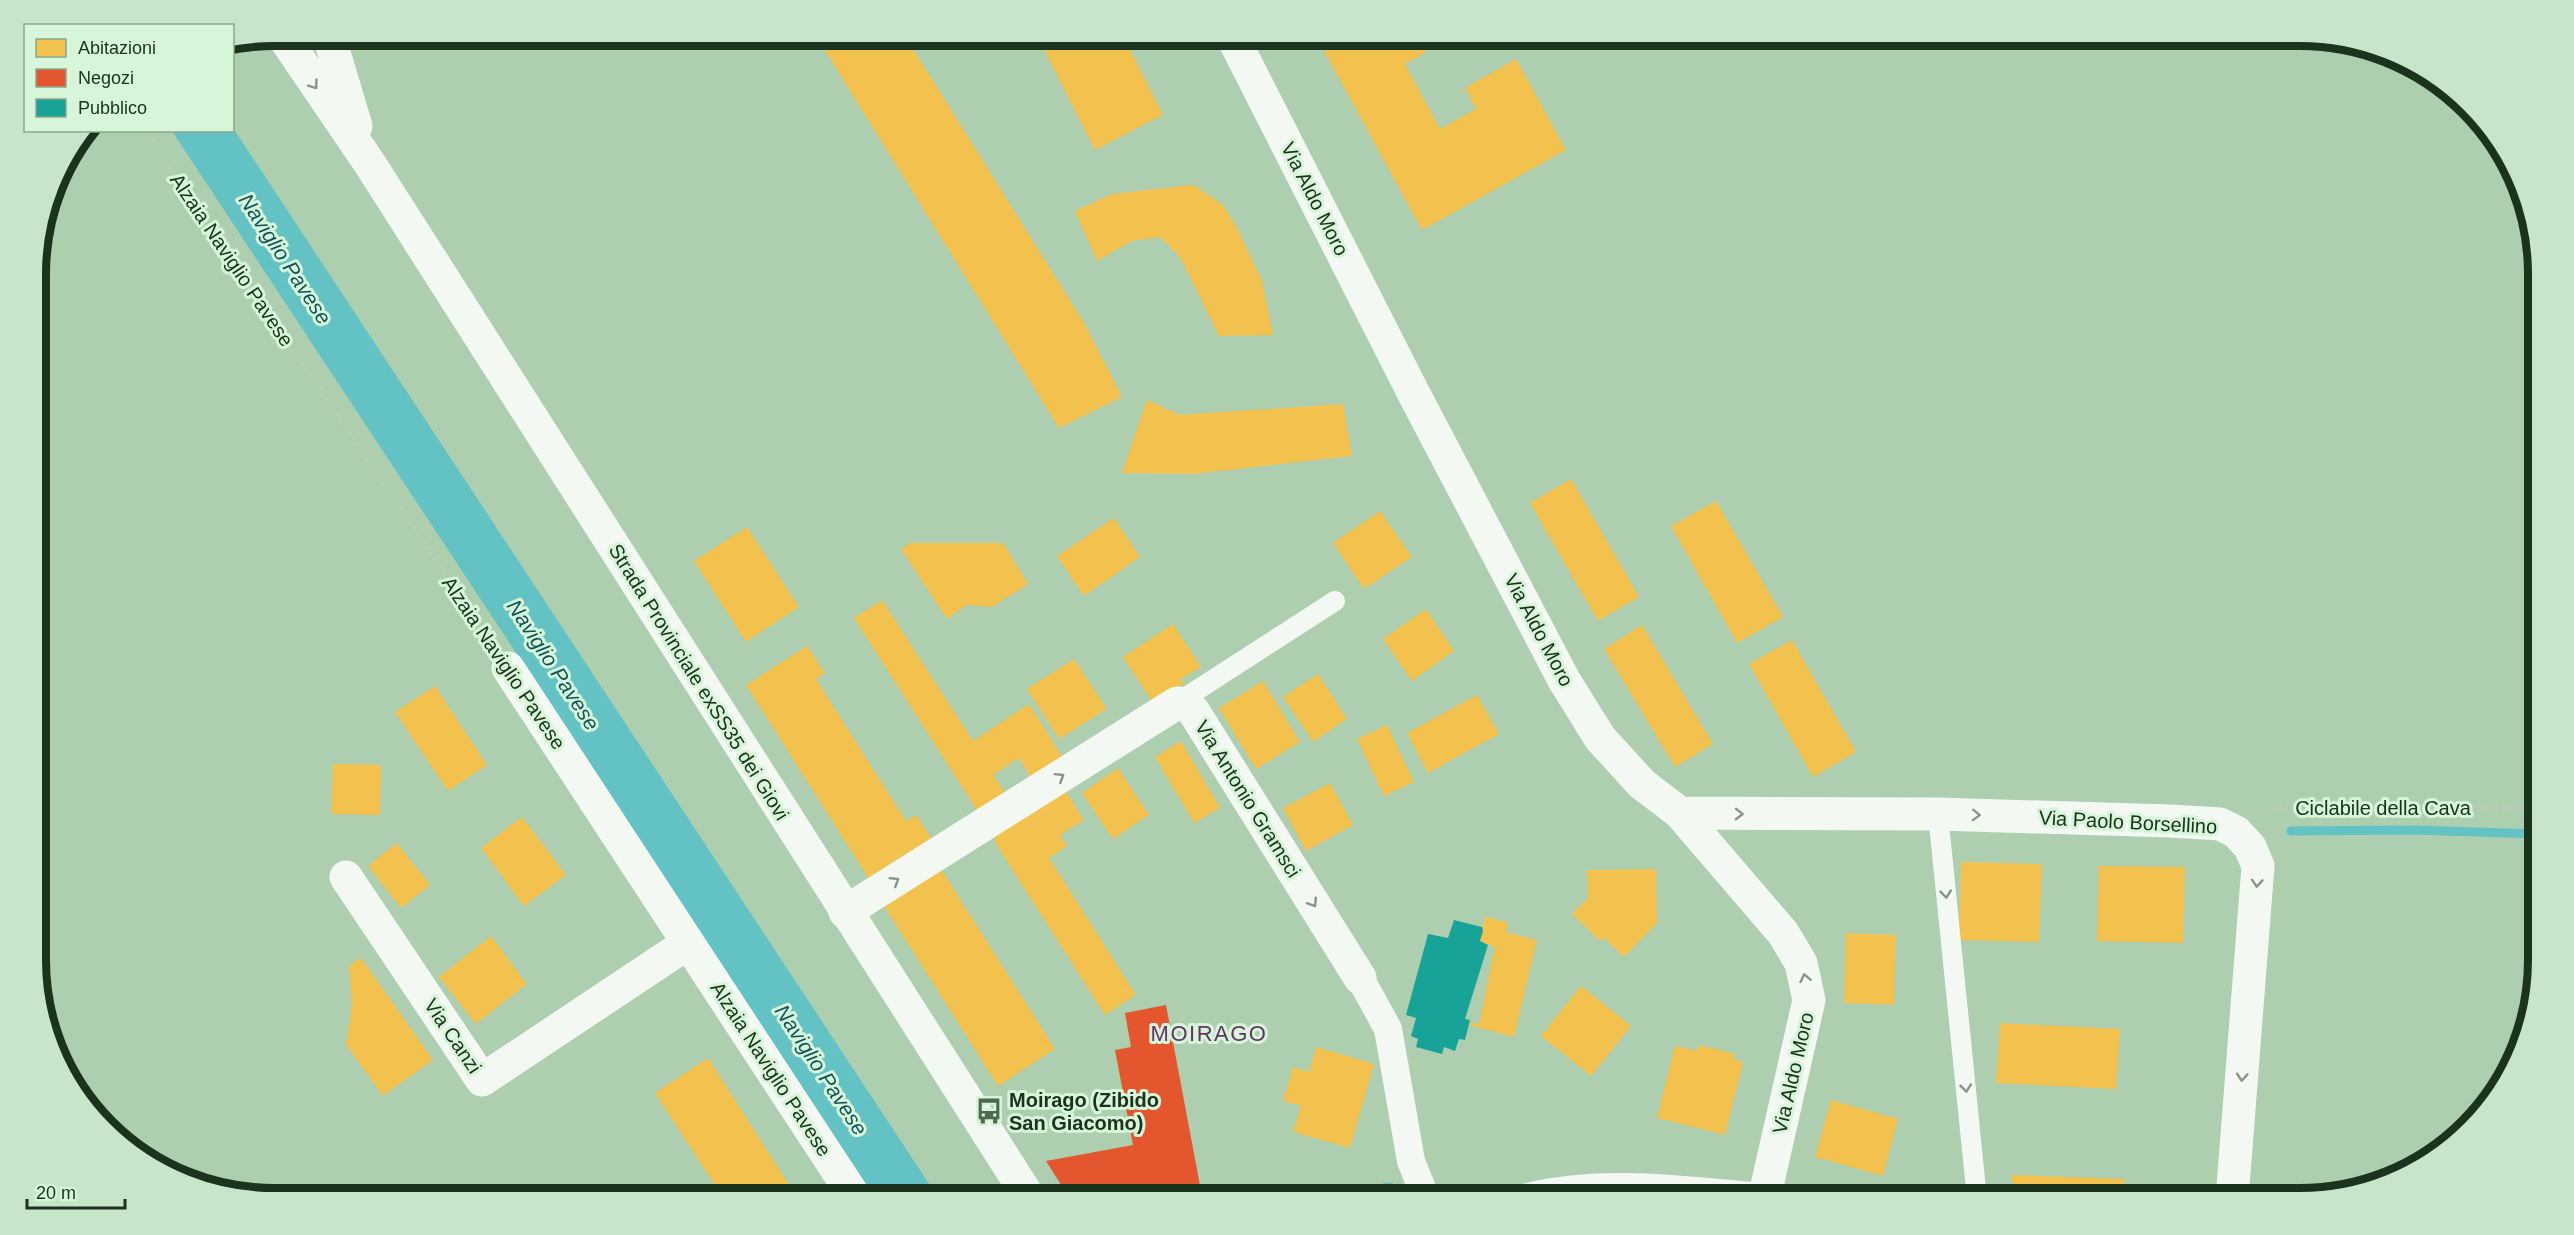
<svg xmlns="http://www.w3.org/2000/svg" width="2574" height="1235" font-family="Helvetica,sans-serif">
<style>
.water{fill:#63c2c3}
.homes{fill:#f2c14e}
.shops{fill:#e4572e}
.public{fill:#17a398}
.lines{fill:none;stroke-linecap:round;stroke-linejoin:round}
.stream{stroke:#63c2c3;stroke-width:9}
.path{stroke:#c0cac1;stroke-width:4;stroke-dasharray:1.5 4.5;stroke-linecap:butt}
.service{stroke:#f3f8f3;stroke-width:20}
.pedestrian{stroke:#f3f8f3;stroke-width:28}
.minor{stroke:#f3f8f3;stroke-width:33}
.primary{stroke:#f3f8f3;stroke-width:33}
.oneway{stroke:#879588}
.labels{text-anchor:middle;stroke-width:6;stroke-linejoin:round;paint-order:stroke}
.street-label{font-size:20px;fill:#1b321d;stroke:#d7f5d8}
.poi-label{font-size:20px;font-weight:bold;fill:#1b321d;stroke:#d7f5d8;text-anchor:start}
.water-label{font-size:21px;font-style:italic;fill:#0e545c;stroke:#d7f5d8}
.quarter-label{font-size:22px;letter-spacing:1.5px;fill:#653466;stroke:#d7f5d8}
.rim{fill:none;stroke:#1b321d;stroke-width:8}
</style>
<rect width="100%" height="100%" fill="#adcfb0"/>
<path class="water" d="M 233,128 L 939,1199 L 876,1199 L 172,131 L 232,130 Z"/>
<path class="homes" d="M 816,36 L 905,36 L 1084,323 L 1122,397 L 1059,428 Z
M 1037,36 L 1123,36 L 1163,115 L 1095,150 Z
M 1350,36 L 1417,36 L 1426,52 L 1405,64 L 1440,129 L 1476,109 L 1465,88 L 1516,59 L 1566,150 L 1422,230 L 1324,51 Z
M 1193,185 L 1222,204 L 1236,226 L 1262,281 L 1273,335 L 1219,336 L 1180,257 L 1160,237 L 1132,241 L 1097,261 L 1075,211 L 1112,194 Z
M 1147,400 L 1180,415 L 1343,404 L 1352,456 L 1194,474 L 1122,473 Z
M 1571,479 L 1639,597 L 1598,621 L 1530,503 Z
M 1716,501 L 1783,617 L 1737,643 L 1671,526 Z
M 1380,511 L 1412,557 L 1364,589 L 1333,543 Z
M 1114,518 L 1140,557 L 1084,596 L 1057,556 Z
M 747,527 L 799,607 L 746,642 L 694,561 Z
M 910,543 L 1003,543 L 1028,584 L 992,607 L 967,605 L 947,619 L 901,549 Z
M 882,600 L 973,741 L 1029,704 L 1063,758 L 1031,778 L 1019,758 L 993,775 L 1006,794 L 978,812 L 854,618 Z
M 1426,609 L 1454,651 L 1412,681 L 1383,639 Z
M 1173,624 L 1201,667 L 1181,679 L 1184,684 L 1153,703 L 1123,657 Z
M 1642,625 L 1713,744 L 1675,767 L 1604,649 Z
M 1792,640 L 1856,752 L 1813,777 L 1749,664 Z
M 807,646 L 825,673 L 816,679 L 906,821 L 916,815 L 935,844 L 872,884 L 746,685 Z
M 1074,659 L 1107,709 L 1059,739 L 1027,689 Z
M 1318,674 L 1347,719 L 1313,742 L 1283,697 Z
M 1263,681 L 1300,742 L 1256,769 L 1219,708 Z
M 435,686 L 487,765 L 448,791 L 395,712 Z
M 1477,695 L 1499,734 L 1428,773 L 1407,733 Z
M 1387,725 L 1414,782 L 1384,796 L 1357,739 Z
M 1181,741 L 1220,808 L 1194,823 L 1155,757 Z
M 333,764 L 381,765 L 380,815 L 331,814 Z
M 1118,768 L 1149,815 L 1113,839 L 1082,793 Z
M 1330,783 L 1353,825 L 1306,851 L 1283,808 Z
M 1064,789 L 1084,820 L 1060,835 L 1067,846 L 1049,858 L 1136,995 L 1105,1015 L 996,844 L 994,833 Z
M 522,817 L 566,875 L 524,906 L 481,848 Z
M 397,843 L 430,885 L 401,908 L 368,866 Z
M 1961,862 L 2042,864 L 2039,942 L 1959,940 Z
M 939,866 L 1055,1049 L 998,1086 L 882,903 Z
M 2099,866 L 2185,867 L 2183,943 L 2097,941 Z
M 1656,869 L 1657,923 L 1624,957 L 1604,938 L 1600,941 L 1572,914 L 1588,898 L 1587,870 Z
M 1485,916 L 1508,923 L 1506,932 L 1537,940 L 1514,1037 L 1469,1025 L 1470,1022 L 1479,1024 L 1495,947 L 1480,941 Z
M 1846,933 L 1896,935 L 1894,1005 L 1844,1003 Z
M 491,936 L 527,984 L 476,1024 L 439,977 Z
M 361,958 L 433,1060 L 383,1096 L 346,1045 L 352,1006 L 349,966 Z
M 1581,986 L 1631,1026 L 1591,1076 L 1541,1036 Z
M 2000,1023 L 2120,1029 L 2116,1089 L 1996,1083 Z
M 1699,1045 L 1735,1054 L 1733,1059 L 1743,1062 L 1725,1135 L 1657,1118 L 1675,1046 L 1697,1051 Z
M 1316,1047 L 1374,1064 L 1350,1148 L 1293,1132 L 1301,1106 L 1283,1101 L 1293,1067 L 1309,1072 Z
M 708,1058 L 798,1199 L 724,1199 L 655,1093 Z
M 1831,1100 L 1898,1119 L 1883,1176 L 1815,1157 Z
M 2012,1175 L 2124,1179 L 2123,1199 L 2011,1199 Z"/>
<path class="shops" d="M 1166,1005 L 1202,1196 L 1189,1199 L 1070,1199 L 1046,1161 L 1133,1145 L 1115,1050 L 1131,1047 L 1125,1013 Z"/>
<path class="public" d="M 1454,920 L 1482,927 L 1483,931 L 1480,941 L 1488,945 L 1465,1019 L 1470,1020 L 1465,1040 L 1459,1039 L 1455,1051 L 1444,1047 L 1442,1054 L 1416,1047 L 1418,1039 L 1411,1036 L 1416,1018 L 1406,1015 L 1428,934 L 1448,938 Z"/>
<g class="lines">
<path class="stream" d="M 2291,831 L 2414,830 L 2538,834
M 1319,1199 L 1390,1187"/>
<path class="path" d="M 145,130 L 491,642
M 2264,815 L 2282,808 L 2538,808
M 1483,1199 L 1497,1192"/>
<path class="service" d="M 1177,703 L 1335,601
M 1938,814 L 1977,1199"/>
<path class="pedestrian" d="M 1360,978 L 1388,1029 L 1411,1161 L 1426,1199"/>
<path class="minor" d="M 1232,36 L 1415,396 L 1564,680 L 1600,738 L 1642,784 L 1680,813 L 1783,933 L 1801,963 L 1809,1000 L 1764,1199
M 508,668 L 856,1199
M 1680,813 L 1938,814 L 2171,821 L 2220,824 L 2236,832 L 2250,847 L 2258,866 L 2232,1199
M 346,877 L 482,1080 L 688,943
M 845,912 L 1177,703 L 1186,704 L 1194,712 L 1360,978
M 1530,1199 C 1605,1181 1685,1193 1760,1199"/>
<path class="primary" d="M 283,36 L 370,164 L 1030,1199
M 329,36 L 356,126"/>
</g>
<defs><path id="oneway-chevron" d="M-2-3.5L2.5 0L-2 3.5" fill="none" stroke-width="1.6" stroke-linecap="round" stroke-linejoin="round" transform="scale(1.5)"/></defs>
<g class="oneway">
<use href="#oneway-chevron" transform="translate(314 85) rotate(54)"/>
<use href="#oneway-chevron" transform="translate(1060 777) rotate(-32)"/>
<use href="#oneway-chevron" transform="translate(1739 814) rotate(1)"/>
<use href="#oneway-chevron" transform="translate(1976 815) rotate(2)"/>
<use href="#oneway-chevron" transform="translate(895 881) rotate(-32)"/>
<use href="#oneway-chevron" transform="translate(2257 883) rotate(94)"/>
<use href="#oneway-chevron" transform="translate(1946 894) rotate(84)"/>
<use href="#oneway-chevron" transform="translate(1313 903) rotate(58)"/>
<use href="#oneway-chevron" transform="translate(1805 978) rotate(-102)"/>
<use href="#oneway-chevron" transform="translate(2242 1077) rotate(94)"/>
<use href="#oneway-chevron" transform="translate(1966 1088) rotate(84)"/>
</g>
<defs>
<g id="bus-bare" transform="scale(2.07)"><path d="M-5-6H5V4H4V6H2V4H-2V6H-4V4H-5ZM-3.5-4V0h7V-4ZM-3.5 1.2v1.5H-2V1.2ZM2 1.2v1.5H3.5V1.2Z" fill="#4e6950" stroke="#d7f5d8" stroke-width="2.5" paint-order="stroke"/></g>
</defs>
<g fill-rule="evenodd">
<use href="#bus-bare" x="989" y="1111"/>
</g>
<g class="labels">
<g class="street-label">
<text transform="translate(1315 199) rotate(63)" y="7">Via Aldo Moro</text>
<text transform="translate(232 260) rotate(56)" y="7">Alzaia Naviglio Pavese</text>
<text transform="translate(1539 630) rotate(62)" y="7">Via Aldo Moro</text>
<text transform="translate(504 663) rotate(56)" y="7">Alzaia Naviglio Pavese</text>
<text transform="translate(699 682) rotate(58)" y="7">Strada Provinciale exSS35 dei Giovi</text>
<text transform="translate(1248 799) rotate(58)" y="7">Via Antonio Gramsci</text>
<text x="2383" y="815">Ciclabile della Cava</text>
<text transform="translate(2128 822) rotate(3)" y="7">Via Paolo Borsellino</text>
<text transform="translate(453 1036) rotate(56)" y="7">Via Canzi</text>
<text transform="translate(771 1069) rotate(57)" y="7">Alzaia Naviglio Pavese</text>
<text transform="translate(1793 1073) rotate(-77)" y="7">Via Aldo Moro</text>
</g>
<g class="poi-label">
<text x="1009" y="1107">Moirago (Zibido<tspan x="1009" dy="23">San Giacomo)</tspan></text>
</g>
<g class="water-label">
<text transform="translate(285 259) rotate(57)" y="7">Naviglio Pavese</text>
<text transform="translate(553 665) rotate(57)" y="7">Naviglio Pavese</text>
<text transform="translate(821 1070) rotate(57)" y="7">Naviglio Pavese</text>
</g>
<g class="quarter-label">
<text x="1209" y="1041">MOIRAGO</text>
</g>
</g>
<path d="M0 0H2574V1235H0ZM274 46H2300A228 228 0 0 1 2528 274V960A228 228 0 0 1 2300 1188H274A228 228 0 0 1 46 960V274A228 228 0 0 1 274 46Z" fill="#c8e5c9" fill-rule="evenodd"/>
<path class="rim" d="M274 46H2300A228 228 0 0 1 2528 274V960A228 228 0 0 1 2300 1188H274A228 228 0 0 1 46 960V274A228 228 0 0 1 274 46Z"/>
<rect x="24" y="24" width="210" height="108" fill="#d7f5d8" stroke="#8ca78d" stroke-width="1.5"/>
<rect x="36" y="39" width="30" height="18" fill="#f2c14e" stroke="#8ca78d" stroke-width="1.5"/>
<text x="78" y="54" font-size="18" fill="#1b321d">Abitazioni</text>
<rect x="36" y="69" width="30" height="18" fill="#e4572e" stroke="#8ca78d" stroke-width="1.5"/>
<text x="78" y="84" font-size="18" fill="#1b321d">Negozi</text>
<rect x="36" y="99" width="30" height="18" fill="#17a398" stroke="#8ca78d" stroke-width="1.5"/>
<text x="78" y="114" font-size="18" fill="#1b321d">Pubblico</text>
<path d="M27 1199v9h98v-9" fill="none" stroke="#1b321d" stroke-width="3"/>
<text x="36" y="1199" font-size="18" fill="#1b321d" stroke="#d7f5d8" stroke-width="4.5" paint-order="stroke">20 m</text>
</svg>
